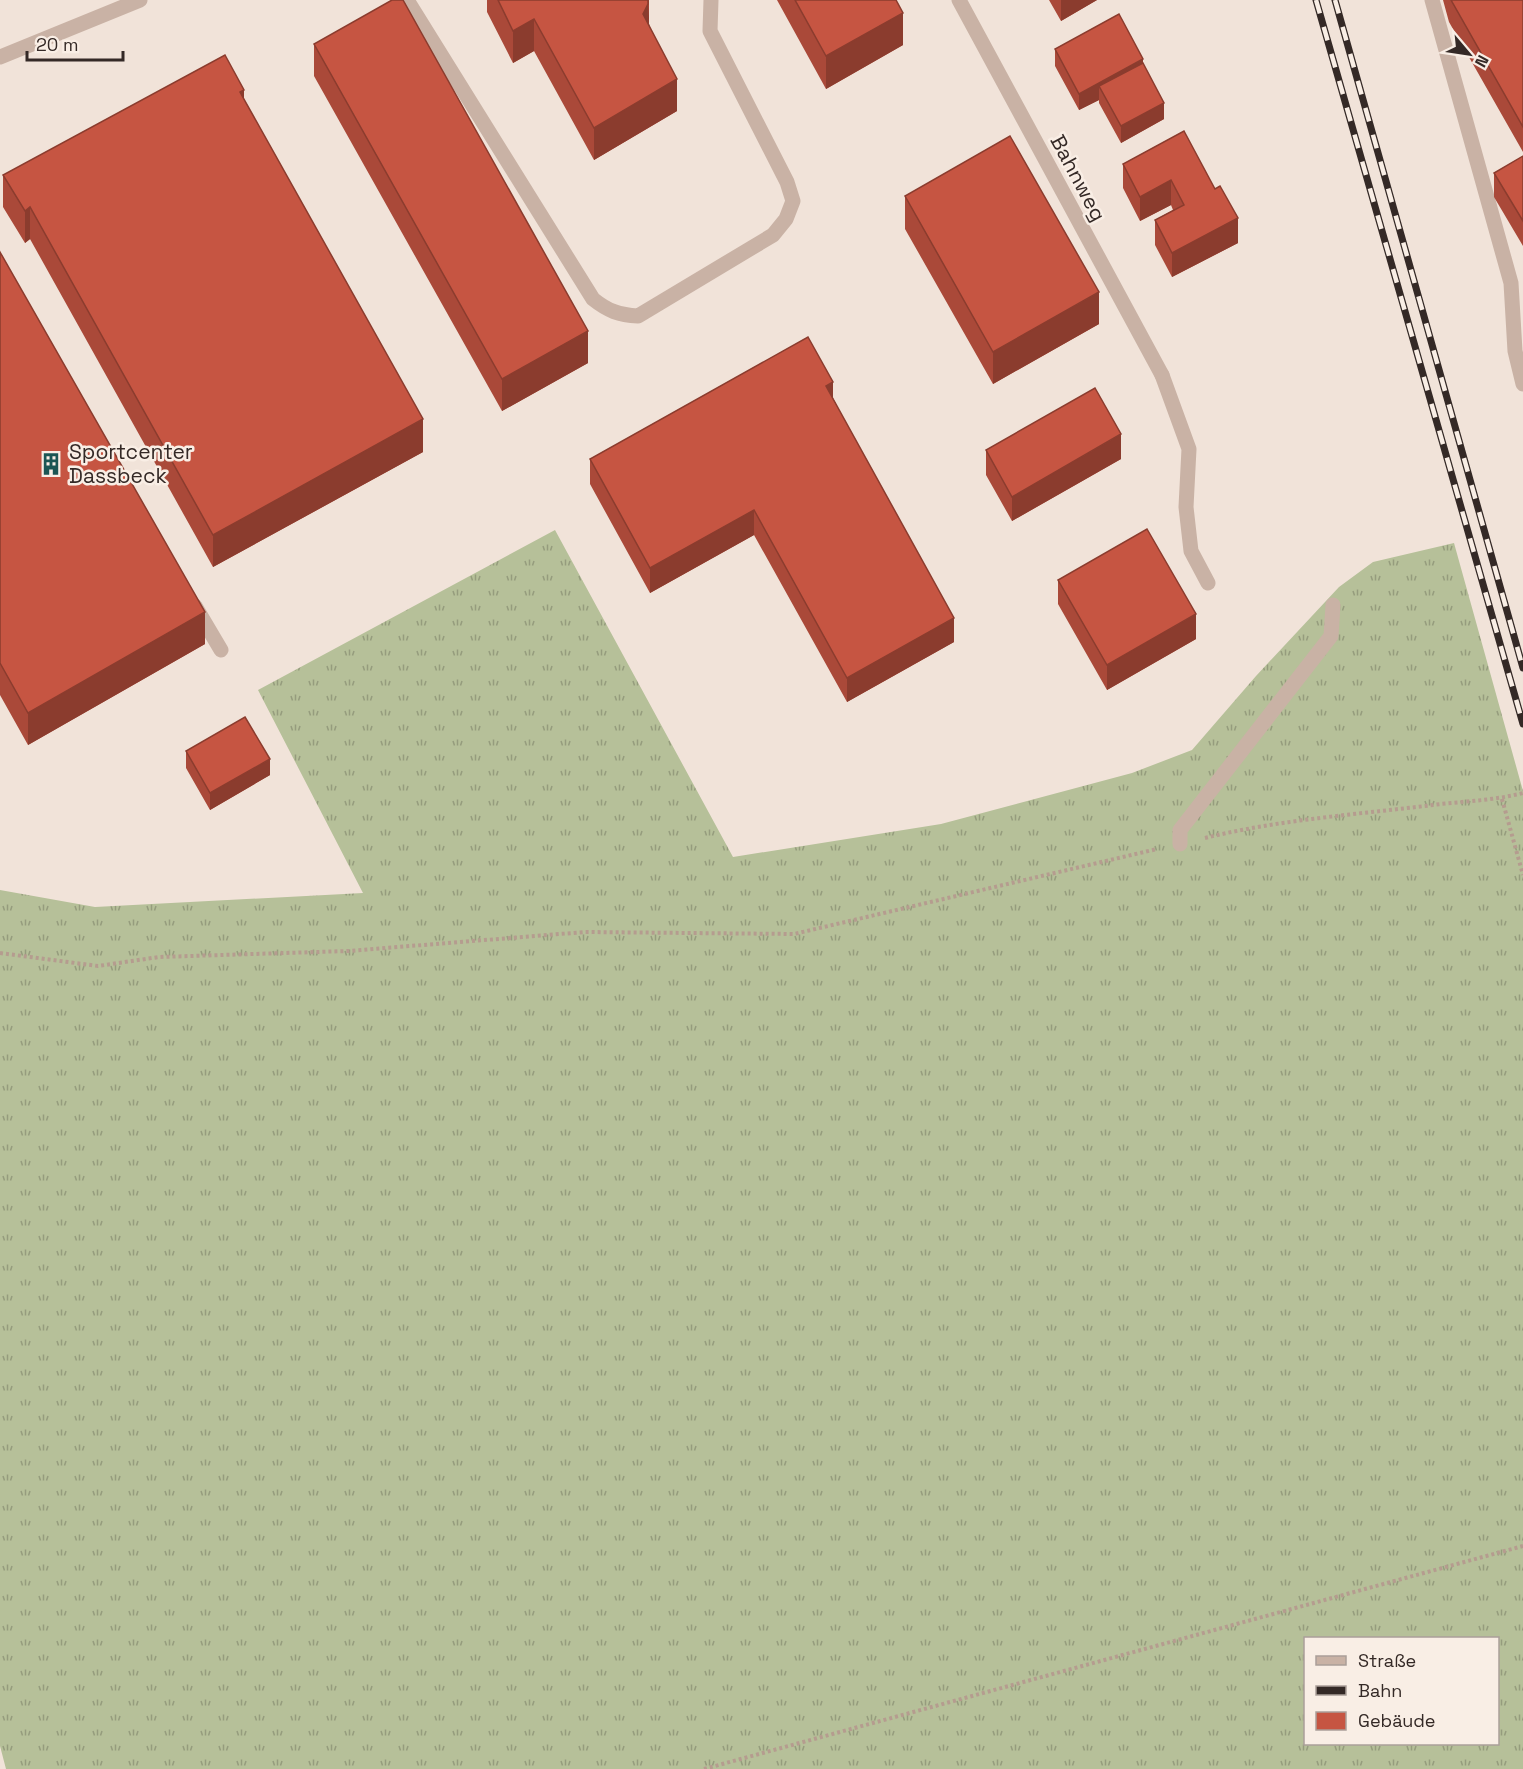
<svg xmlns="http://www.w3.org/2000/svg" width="1523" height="1769" font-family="'Space Grotesk',sans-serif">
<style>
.grass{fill:url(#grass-tufts);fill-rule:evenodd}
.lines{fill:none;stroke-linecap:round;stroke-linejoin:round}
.path{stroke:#b59c8f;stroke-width:4;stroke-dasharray:3 3;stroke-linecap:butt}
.lane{stroke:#c9b2a5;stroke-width:15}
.street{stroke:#c9b2a5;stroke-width:15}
.rail-casing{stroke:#342926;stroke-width:7}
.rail{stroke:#f9eee5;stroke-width:4.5;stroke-dasharray:14;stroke-linecap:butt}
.wall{fill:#aa4939}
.shaded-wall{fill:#8b3c2e}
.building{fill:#c65542;stroke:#8b3c2e;stroke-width:1.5}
.labels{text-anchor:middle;stroke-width:5;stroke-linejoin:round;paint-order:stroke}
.street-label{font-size:21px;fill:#342926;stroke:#f9eee5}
.poi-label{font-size:21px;fill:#342926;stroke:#f9eee5;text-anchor:start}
</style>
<defs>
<pattern id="grass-tufts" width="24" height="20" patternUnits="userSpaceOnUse" patternTransform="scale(1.5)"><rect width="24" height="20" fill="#b6c099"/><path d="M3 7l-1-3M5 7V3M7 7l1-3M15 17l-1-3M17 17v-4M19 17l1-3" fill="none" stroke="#959c7d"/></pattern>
</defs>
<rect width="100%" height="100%" fill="#f1e3d9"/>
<path class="grass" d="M 555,530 L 733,857 L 941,824 L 1132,773 L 1192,750 L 1256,676 L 1339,587 L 1373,562 L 1454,543 L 1523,791 L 1523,1769 L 6,1769 L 0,1746 L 0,890 L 95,907 L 363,893 L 258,690 ZM 1306,1638 L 1498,1638 L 1498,1744 L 1306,1744 Z"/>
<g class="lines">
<path class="path" d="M 1502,799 L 1523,875
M 1205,838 C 1282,819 1363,814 1441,804 C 1469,801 1496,800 1523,793
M 0,953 L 98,966 L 159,957 L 348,951 L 585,932 L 794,934 L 1157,849
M 704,1769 L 1523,1546"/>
<path class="lane" d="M 407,0 L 593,299 C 608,311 619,315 638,316 L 773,235 L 786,219 L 793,201 L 787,182 L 710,31 L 711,0
M 1432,0 L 1511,283 L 1515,351 L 1523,384
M 1162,375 L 1189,449 L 1186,507 L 1191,551 L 1208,583
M 195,606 L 221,650
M 1180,844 L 1180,830 L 1331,636 L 1333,605"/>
<path class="street" d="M 959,0 L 1162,375
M 0,57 L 140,0"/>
<g class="rail-casing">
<path id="rail" d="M 1316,0 L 1523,724
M 1335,0 L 1523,668"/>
</g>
<use href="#rail" class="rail"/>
</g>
<path class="wall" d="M 487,0 L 649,0 L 649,24 L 677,111 L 594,160 L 534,51 L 513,63 L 487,12 Z
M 777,0 L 896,0 L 903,45 L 826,89 Z
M 1049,0 L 1097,0 L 1061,21 Z
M 1443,0 L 1523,0 L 1523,152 L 1449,22 Z
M 314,44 L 588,363 L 502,411 L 314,76 Z
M 1055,49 L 1143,64 L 1164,119 L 1121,143 L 1099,103 L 1099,100 L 1079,110 L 1055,66 Z
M 244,99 L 423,452 L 213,567 L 30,239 L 25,243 L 3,207 L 3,175 Z
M 1184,131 L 1238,243 L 1172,277 L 1155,245 L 1155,220 L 1173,210 L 1171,205 L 1140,221 L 1123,188 L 1123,164 Z
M 1523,156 L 1523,246 L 1494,197 L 1494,173 Z
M 905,196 L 1099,324 L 993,384 L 905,229 Z
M 0,252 L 205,644 L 28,745 L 0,695 Z
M 833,398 L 954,642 L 847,702 L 754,535 L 650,593 L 590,484 L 590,459 Z
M 986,450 L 1121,459 L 1012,521 L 986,475 Z
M 1058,580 L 1196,639 L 1107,690 L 1058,604 Z
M 186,751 L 270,775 L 210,810 L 186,768 Z"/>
<path class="shaded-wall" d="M 648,0 L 649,18 L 648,37 L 643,14 Z
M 1061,0 L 1097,0 L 1061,21 Z
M 903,13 L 903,45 L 826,89 L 826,56 Z
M 534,19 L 534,51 L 513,63 L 513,31 Z
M 1143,59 L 1143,75 L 1099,86 L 1099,100 L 1079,110 L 1079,94 Z
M 677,79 L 677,111 L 594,160 L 594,128 Z
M 244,90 L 244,122 L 240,92 Z
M 1164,103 L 1164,119 L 1121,143 L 1121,126 Z
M 1171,180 L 1171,205 L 1140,221 L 1140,197 Z
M 30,207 L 30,239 L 25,243 L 25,211 Z
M 1238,218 L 1238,243 L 1172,277 L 1172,253 Z
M 1099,292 L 1099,324 L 993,384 L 993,352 Z
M 588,331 L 588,363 L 502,411 L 502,379 Z
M 833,382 L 833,407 L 826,386 Z
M 423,419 L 423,452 L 213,567 L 213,535 Z
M 1121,434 L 1121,459 L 1012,521 L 1012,497 Z
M 754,510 L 754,535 L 650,593 L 650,568 Z
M 205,612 L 205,644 L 28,745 L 28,713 Z
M 1196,614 L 1196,639 L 1107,690 L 1107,665 Z
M 954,618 L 954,642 L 847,702 L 847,678 Z
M 270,759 L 270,775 L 210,810 L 210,793 Z"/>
<path class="building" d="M 392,0 L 403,0 L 588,331 L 502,379 L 314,44 Z
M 498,0 L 648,0 L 648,4 L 643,14 L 677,79 L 594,128 L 534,19 L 513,31 Z
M 795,0 L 896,0 L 903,13 L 826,56 Z
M 1451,0 L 1523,0 L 1523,127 Z
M 1119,14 L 1143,59 L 1079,94 L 1055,49 Z
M 225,55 L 244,90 L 240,92 L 423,419 L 213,535 L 30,207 L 25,211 L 3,175 Z
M 1143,63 L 1164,103 L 1121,126 L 1099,86 Z
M 1184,131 L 1215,189 L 1220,186 L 1238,218 L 1172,253 L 1155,220 L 1184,205 L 1171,180 L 1140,197 L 1123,164 Z
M 1010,136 L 1099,292 L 993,352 L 905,196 Z
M 1523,156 L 1523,221 L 1494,173 Z
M 0,252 L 205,612 L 28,713 L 0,663 Z
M 808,337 L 833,382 L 826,386 L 954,618 L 847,678 L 754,510 L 650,568 L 590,459 Z
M 1095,388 L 1121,434 L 1012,497 L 986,450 Z
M 1147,529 L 1196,614 L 1107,665 L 1058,580 Z
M 245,717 L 270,759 L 210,793 L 186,751 Z"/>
<defs>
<g id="building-bare" transform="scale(1.8)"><path d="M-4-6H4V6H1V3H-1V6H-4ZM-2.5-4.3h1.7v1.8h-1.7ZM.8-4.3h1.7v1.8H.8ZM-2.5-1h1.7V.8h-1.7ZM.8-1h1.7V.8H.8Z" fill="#1c5654" stroke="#f9eee5" stroke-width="2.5" paint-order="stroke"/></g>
</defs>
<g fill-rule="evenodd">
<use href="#building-bare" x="51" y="464"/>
</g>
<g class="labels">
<g class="street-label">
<text transform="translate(1078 178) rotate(62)" y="7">Bahnweg</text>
</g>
<g class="poi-label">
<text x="69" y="459">Sportcenter<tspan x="69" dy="24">Dassbeck</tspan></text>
</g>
</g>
<rect x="1304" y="1637" width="195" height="108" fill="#f9eee5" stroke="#aa9f99" stroke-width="1.5"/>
<rect x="1316" y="1656" width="30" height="9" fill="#c9b2a5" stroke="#aa9f99" stroke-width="1.5"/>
<text x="1358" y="1667" font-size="18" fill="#342926">Straße</text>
<rect x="1316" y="1686" width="30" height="9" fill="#342926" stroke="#aa9f99" stroke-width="1.5"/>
<text x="1358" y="1697" font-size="18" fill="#342926">Bahn</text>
<rect x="1316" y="1712" width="30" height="18" fill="#c65542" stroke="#aa9f99" stroke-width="1.5"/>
<text x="1358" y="1727" font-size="18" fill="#342926">Gebäude</text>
<g transform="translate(1469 54) rotate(119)" stroke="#f9eee5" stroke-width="4.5" paint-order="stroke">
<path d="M0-4.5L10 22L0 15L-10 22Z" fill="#342926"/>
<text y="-9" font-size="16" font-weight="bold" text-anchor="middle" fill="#342926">N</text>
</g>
<path d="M27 51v9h96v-9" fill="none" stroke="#342926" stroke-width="3"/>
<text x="36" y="51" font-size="18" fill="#342926" stroke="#f9eee5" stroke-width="4.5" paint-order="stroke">20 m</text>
</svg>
